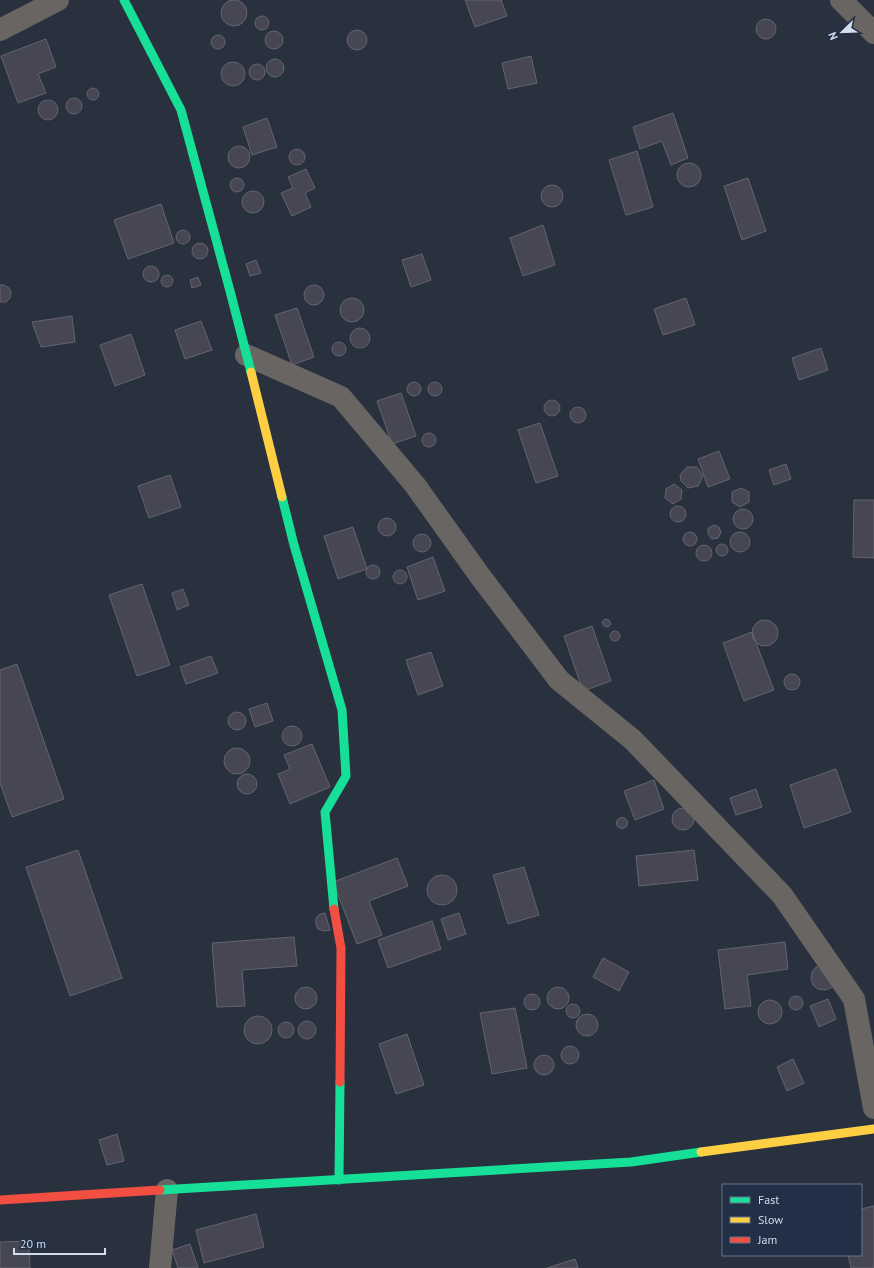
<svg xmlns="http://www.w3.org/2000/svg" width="874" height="1268" font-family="'PT Sans',sans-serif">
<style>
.building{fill:#474753;stroke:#646470}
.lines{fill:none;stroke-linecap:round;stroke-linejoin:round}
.street{stroke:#696563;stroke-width:22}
.fast{stroke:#16e098;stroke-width:9}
.slow{stroke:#ffcf43;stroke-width:9}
.jam{stroke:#f24e42;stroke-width:9}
</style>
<rect width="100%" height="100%" fill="#29313f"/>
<path class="building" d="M 465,0 L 501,0 L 507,16 L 475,27 Z
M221 13a13 13 0 1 1 26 0a13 13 0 1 1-26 0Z
M255 23a7 7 0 1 1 14 0a7 7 0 1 1-14 0Z
M756 29a10 10 0 1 1 20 0a10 10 0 1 1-20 0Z
M347 40a10 10 0 1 1 20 0a10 10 0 1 1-20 0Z
M265 40a9 9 0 1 1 18 0a9 9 0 1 1-18 0Z
M211 42a7 7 0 1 1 14 0a7 7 0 1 1-14 0Z
M 46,39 L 56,67 L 38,74 L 46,93 L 18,103 L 1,56 Z
M 531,56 L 537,83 L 508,89 L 502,63 Z
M266 68a9 9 0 1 1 18 0a9 9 0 1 1-18 0Z
M221 74a12 12 0 1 1 24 0a12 12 0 1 1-24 0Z
M249 72a8 8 0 1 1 16 0a8 8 0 1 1-16 0Z
M87 94a6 6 0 1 1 12 0a6 6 0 1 1-12 0Z
M66 106a8 8 0 1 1 16 0a8 8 0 1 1-16 0Z
M38 110a10 10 0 1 1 20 0a10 10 0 1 1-20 0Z
M 673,113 L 688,158 L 671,165 L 662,141 L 640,149 L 633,127 Z
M 267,118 L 277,147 L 252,155 L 243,127 Z
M228 157a11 11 0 1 1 22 0a11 11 0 1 1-22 0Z
M289 157a8 8 0 1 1 16 0a8 8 0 1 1-16 0Z
M 637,151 L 653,207 L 626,215 L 609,160 Z
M677 175a12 12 0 1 1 24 0a12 12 0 1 1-24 0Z
M 306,169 L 315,188 L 305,193 L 311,207 L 292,216 L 281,193 L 293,188 L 288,177 Z
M 748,178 L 766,231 L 742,240 L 724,186 Z
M230 185a7 7 0 1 1 14 0a7 7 0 1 1-14 0Z
M541 196a11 11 0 1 1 22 0a11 11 0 1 1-22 0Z
M242 202a11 11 0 1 1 22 0a11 11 0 1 1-22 0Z
M 161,204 L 174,243 L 128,259 L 114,220 Z
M 543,225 L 555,265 L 523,276 L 510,238 Z
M176 237a7 7 0 1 1 14 0a7 7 0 1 1-14 0Z
M192 251a8 8 0 1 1 16 0a8 8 0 1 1-16 0Z
M 422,254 L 431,280 L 411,287 L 402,260 Z
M 256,260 L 261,273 L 250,276 L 246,264 Z
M143 274a8 8 0 1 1 16 0a8 8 0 1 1-16 0Z
M161 281a6 6 0 1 1 12 0a6 6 0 1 1-12 0Z
M 198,277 L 201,285 L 192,288 L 190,280 Z
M 0,285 L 4,285 L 9,288 L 11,292 L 10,298 L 6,302 L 0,302 Z
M304 295a10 10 0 1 1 20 0a10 10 0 1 1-20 0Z
M 686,298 L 695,325 L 663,335 L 654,309 Z
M340 310a12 12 0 1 1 24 0a12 12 0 1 1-24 0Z
M 297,308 L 314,357 L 292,365 L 275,315 Z
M 72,316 L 75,342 L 41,347 L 32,322 Z
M 201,321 L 212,350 L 185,359 L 175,330 Z
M350 338a10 10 0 1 1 20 0a10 10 0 1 1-20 0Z
M 131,334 L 145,375 L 115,386 L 100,345 Z
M332 349a7 7 0 1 1 14 0a7 7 0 1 1-14 0Z
M 821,348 L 828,370 L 799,380 L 792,358 Z
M428 389a7 7 0 1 1 14 0a7 7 0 1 1-14 0Z
M407 389a7 7 0 1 1 14 0a7 7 0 1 1-14 0Z
M 401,393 L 416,436 L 392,444 L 377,401 Z
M544 408a8 8 0 1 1 16 0a8 8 0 1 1-16 0Z
M570 415a8 8 0 1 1 16 0a8 8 0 1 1-16 0Z
M 540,423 L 558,476 L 536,483 L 518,430 Z
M422 440a7 7 0 1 1 14 0a7 7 0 1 1-14 0Z
M 719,451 L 730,479 L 708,487 L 698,459 Z
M 786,464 L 791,479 L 774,485 L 769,470 Z
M 687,467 L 697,467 L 703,476 L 698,486 L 688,488 L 681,481 L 680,475 Z
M 170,475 L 181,507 L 149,518 L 138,486 Z
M 674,484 L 682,490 L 681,499 L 673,504 L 665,498 L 666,489 Z
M 741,488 L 749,492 L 749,502 L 740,507 L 732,502 L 732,492 Z
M 854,500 L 874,500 L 874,558 L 853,557 Z
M670 514a8 8 0 1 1 16 0a8 8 0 1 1-16 0Z
M733 519a10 10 0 1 1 20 0a10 10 0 1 1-20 0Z
M378 527a9 9 0 1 1 18 0a9 9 0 1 1-18 0Z
M 714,525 L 719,527 L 721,533 L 718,538 L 712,539 L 708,534 L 708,528 Z
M 353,527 L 367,569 L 338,579 L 324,536 Z
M683 539a7 7 0 1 1 14 0a7 7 0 1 1-14 0Z
M730 542a10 10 0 1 1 20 0a10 10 0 1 1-20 0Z
M413 543a9 9 0 1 1 18 0a9 9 0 1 1-18 0Z
M716 550a6 6 0 1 1 12 0a6 6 0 1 1-12 0Z
M696 553a8 8 0 1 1 16 0a8 8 0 1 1-16 0Z
M 433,557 L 445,591 L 418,600 L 407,567 Z
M366 572a7 7 0 1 1 14 0a7 7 0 1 1-14 0Z
M393 577a7 7 0 1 1 14 0a7 7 0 1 1-14 0Z
M 142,584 L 170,665 L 137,676 L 109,595 Z
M 183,589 L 189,605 L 177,610 L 172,593 Z
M 605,619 L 609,620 L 611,624 L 608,627 L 604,626 L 602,622 Z
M752 633a13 13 0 1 1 26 0a13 13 0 1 1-26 0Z
M 592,626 L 611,681 L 583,691 L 564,636 Z
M610 636a5 5 0 1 1 10 0a5 5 0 1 1-10 0Z
M 752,632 L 774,690 L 744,701 L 723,643 Z
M 431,652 L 443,686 L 418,695 L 406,660 Z
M 211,656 L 218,673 L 186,684 L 180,667 Z
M 17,664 L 64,799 L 12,817 L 0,783 L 0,670 Z
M784 682a8 8 0 1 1 16 0a8 8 0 1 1-16 0Z
M 267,703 L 273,721 L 255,727 L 249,709 Z
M228 721a9 9 0 1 1 18 0a9 9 0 1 1-18 0Z
M282 736a10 10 0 1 1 20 0a10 10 0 1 1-20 0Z
M 312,744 L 330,787 L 290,804 L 278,774 L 290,769 L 284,755 Z
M224 761a13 13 0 1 1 26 0a13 13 0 1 1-26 0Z
M 836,769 L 851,812 L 804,828 L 790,785 Z
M237 784a10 10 0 1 1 20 0a10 10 0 1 1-20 0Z
M 654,780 L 664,809 L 635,820 L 624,791 Z
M 756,789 L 762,807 L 736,815 L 730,798 Z
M672 819a11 11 0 1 1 22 0a11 11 0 1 1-22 0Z
M616.5 823a5.5 5.5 0 1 1 11 0a5.5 5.5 0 1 1-11 0Z
M 78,850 L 122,978 L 70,996 L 26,867 Z
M 694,850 L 698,880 L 639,886 L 636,856 Z
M 397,858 L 408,886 L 369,901 L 382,935 L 357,944 L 333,882 Z
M 524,867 L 539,915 L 508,924 L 493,875 Z
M427 890a15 15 0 1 1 30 0a15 15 0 1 1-30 0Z
M 325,913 L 330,930 L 324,931 L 318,929 L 316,924 L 316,918 L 320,914 Z
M 459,913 L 466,934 L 448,940 L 441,919 Z
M 432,921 L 441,949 L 388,968 L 378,940 Z
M 294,937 L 297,966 L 242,970 L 245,1006 L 217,1007 L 212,943 Z
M 785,942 L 788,969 L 747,975 L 751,1006 L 725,1009 L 718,950 Z
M 603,958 L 629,972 L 619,991 L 593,977 Z
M 823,965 L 835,983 L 831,988 L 825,990 L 818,989 L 813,985 L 811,979 L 812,972 L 816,967 Z
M547 998a11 11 0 1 1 22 0a11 11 0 1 1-22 0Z
M295 998a11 11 0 1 1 22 0a11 11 0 1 1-22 0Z
M524 1002a8 8 0 1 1 16 0a8 8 0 1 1-16 0Z
M789 1003a7 7 0 1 1 14 0a7 7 0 1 1-14 0Z
M 828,999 L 836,1019 L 819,1027 L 810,1006 Z
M758 1012a12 12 0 1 1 24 0a12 12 0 1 1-24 0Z
M566 1011a7 7 0 1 1 14 0a7 7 0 1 1-14 0Z
M 515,1008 L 527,1068 L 492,1074 L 480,1013 Z
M576 1025a11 11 0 1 1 22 0a11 11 0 1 1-22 0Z
M244 1030a14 14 0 1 1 28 0a14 14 0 1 1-28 0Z
M298 1030a9 9 0 1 1 18 0a9 9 0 1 1-18 0Z
M278 1030a8 8 0 1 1 16 0a8 8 0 1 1-16 0Z
M 407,1034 L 424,1085 L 396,1094 L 379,1044 Z
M561 1055a9 9 0 1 1 18 0a9 9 0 1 1-18 0Z
M534 1065a10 10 0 1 1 20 0a10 10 0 1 1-20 0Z
M 793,1059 L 804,1083 L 787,1091 L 777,1067 Z
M 117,1134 L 124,1161 L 107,1165 L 99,1140 Z
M 874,1206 L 874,1268 L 851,1268 L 848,1255 L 861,1255 L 861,1209 Z
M 256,1214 L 264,1247 L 204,1263 L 196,1230 Z
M 29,1241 L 30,1268 L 0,1268 L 0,1242 Z
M 190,1244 L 198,1268 L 178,1268 L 172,1250 Z
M 575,1259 L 578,1268 L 547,1268 Z"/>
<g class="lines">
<path class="street" d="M 841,0 L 874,33
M 0,30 L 58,0
M 246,355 L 341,397 L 415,485 L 480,576 L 559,680 L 633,740 L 782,895 L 854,999 L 874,1108
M 160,1268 L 167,1190"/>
<path class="fast" d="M 124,0 L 181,110 L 230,291 L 251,372
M 282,497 L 294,545 L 342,710 L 346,776 L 325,812 L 334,909
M 339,1180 L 340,1082
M 160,1190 L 631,1162 L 701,1152"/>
<path class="slow" d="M 251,372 L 282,497
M 701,1152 L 874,1129"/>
<path class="jam" d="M 334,909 L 341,948 L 340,1082
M 0,1200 L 160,1190"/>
</g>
<rect x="722" y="1184" width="140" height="72" fill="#212f47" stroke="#697589"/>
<rect x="730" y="1197" width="20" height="6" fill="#16e098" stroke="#697589"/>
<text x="758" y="1204" font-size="12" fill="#d4dded">Fast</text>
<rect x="730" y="1217" width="20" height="6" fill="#ffcf43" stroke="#697589"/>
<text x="758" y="1224" font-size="12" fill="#d4dded">Slow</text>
<rect x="730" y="1237" width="20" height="6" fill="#f24e42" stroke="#697589"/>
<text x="758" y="1244" font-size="12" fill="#d4dded">Jam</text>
<g transform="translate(842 32) rotate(247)" stroke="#212f47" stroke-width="3" paint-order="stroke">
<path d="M0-3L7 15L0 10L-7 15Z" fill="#d4dded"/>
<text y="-6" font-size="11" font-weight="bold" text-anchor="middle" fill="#d4dded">N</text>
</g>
<path d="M14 1248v6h91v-6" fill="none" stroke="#d4dded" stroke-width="2"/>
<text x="20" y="1248" font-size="12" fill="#d4dded" stroke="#212f47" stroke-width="3" paint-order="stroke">20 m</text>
</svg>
